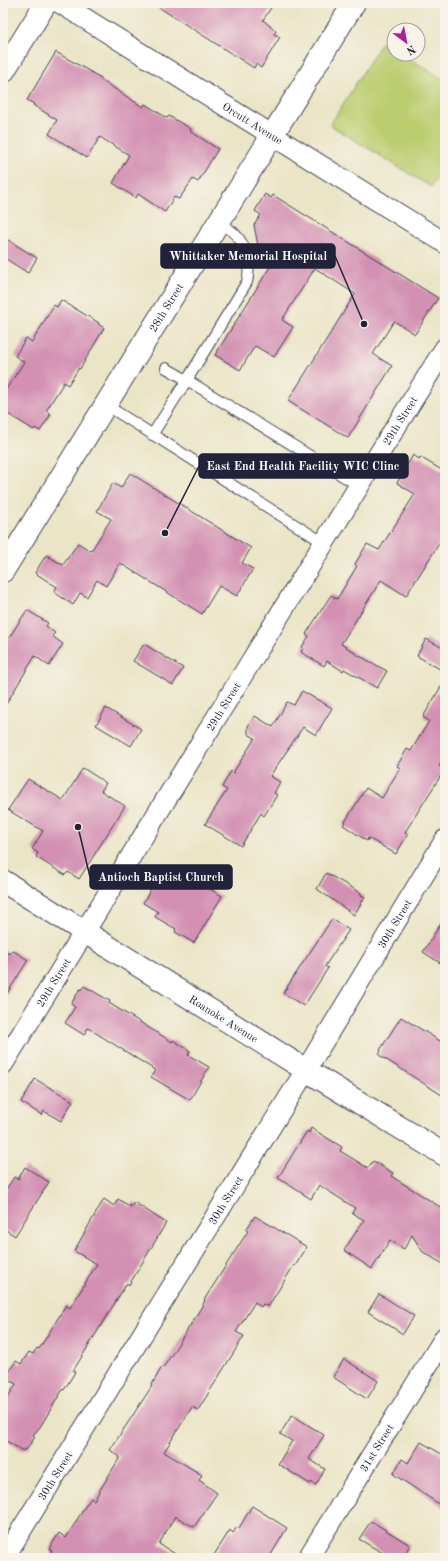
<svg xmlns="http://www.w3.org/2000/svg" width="448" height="1561" font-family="'Old Standard TT',serif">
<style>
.green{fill:#bccd70;stroke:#6f7856}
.building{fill:#d390b2}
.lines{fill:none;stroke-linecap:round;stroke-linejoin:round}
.lane-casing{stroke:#403f50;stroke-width:12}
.street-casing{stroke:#403f50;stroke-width:22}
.secondary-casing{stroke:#403f50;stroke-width:24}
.lane{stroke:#fff;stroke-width:10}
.street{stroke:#fff;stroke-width:20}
.secondary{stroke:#fff;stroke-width:22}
.labels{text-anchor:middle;stroke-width:3;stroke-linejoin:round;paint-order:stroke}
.street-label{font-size:11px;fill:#22223b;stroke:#f7f3e8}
.leader{fill:none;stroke:#22223b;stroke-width:1.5}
.callout-dot{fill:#22223b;stroke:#f7f3e8;stroke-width:1.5}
.callout{fill:#22223b;stroke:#22223b;stroke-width:1.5}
.callout-label{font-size:12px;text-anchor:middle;font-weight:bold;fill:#fff}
</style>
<rect width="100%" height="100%" fill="#f7f3e8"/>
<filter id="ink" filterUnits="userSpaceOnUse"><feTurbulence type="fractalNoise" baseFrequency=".025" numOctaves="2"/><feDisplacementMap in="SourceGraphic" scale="8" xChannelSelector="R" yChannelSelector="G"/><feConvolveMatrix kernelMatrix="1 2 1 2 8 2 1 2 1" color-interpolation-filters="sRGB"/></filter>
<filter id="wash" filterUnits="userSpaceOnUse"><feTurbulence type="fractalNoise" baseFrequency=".012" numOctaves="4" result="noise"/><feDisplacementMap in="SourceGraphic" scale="16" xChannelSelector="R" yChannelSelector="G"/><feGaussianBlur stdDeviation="0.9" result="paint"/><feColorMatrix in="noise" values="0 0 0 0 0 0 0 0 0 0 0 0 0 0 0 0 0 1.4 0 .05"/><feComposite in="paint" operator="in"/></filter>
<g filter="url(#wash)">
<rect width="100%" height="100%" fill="#ebe5c7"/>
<path class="green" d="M 382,42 L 394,49 L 394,54 L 402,54 L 445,80 L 445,165 L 431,187 L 330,125 Z"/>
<g id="blocks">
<path class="building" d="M 152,3 L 274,3 L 263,20 L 276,31 L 274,34 L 280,37 L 261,68 L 256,64 L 254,68 Z
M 56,52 L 101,78 L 101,80 L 143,107 L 145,104 L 167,118 L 169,116 L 191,129 L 190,131 L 218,149 L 198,182 L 193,179 L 179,199 L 174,197 L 165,212 L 138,194 L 136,198 L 113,183 L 129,155 L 100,137 L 87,158 L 49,134 L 57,120 L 33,105 L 34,104 L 27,100 Z
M 265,194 L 271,198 L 273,195 L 438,298 L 415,334 L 394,321 L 373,354 L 392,366 L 348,438 L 288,401 L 355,294 L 315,268 L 282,320 L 293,327 L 274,357 L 255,346 L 240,370 L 215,355 L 270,267 L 261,261 L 254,225 L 261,215 L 255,211 Z
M 3,237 L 37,258 L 28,273 L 3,257 Z
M 61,300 L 99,323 L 98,324 L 104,328 L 80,369 L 79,368 L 68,385 L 64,382 L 46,411 L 51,414 L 40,431 L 35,428 L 34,430 L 3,411 L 3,394 L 24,362 L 15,356 L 26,338 L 32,342 L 54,305 L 57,307 Z
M 413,455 L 419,459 L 420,457 L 445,472 L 445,534 L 406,596 L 381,580 L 341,644 L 354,652 L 354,653 L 387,671 L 377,688 L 344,669 L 343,671 L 327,661 L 324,666 L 301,652 L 303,648 L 302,647 L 309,636 L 306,634 L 331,595 L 337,599 L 357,566 L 355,564 L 367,544 L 379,550 L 415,494 L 397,483 Z
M 130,473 L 251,548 L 242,563 L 253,569 L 237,596 L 219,586 L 202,614 L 120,563 L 106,586 L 97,580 L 87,597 L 80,593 L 73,605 L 54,592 L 57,587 L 35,573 L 46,555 L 63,565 L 78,543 L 91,551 L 111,519 L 97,511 L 113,483 L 121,488 Z
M 27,610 L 48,623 L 46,626 L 55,633 L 52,636 L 63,644 L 49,666 L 35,656 L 3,709 L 3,647 Z
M 426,639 L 445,649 L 445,672 L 417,656 Z
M 144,644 L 183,668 L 173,685 L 133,661 Z
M 445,680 L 445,756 L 439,766 L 445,769 L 405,832 L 408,834 L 396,854 L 368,838 L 367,841 L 343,825 L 366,788 L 382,798 L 400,768 L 397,766 L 407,749 L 411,751 L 429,721 L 423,717 Z
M 302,691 L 332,708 L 316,735 L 303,727 L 270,776 L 280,782 L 274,793 L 277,795 L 264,816 L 261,813 L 241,846 L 205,824 L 227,790 L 222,787 L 231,771 L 233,773 L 255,738 L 248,734 L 248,726 L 255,716 L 273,727 L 287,702 L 294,705 Z
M 106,708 L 141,729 L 131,746 L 96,725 Z
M 83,768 L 106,783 L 101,791 L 125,806 L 79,879 L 68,872 L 65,875 L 36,857 L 38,853 L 32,849 L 43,831 L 8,810 L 28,779 L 63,800 Z
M 326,873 L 361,893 L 361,895 L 365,897 L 354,915 L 317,889 Z
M 159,875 L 171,882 L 174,878 L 186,885 L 190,878 L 222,896 L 194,943 L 175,932 L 176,929 L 155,917 L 158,912 L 143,903 Z
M 445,917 L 445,966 L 423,952 Z
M 332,919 L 349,930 L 325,966 L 328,968 L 304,1006 L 283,993 Z
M 3,950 L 9,954 L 12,950 L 28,960 L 3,1000 Z
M 84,986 L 110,1001 L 109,1003 L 172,1042 L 173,1040 L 190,1051 L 188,1055 L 209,1067 L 190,1100 L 151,1077 L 155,1070 L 88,1028 L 84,1035 L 65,1023 L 75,1007 L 71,1004 L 80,989 L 81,990 Z
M 401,1017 L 445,1044 L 445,1097 L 379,1055 L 381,1051 L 380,1050 Z
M 35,1079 L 73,1101 L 61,1121 L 44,1111 L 42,1115 L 21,1102 Z
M 311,1128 L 342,1147 L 340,1151 L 368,1168 L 373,1161 L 393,1173 L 391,1176 L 445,1210 L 445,1265 L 423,1252 L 412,1235 L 404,1249 L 390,1240 L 372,1269 L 344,1250 L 364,1220 L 352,1213 L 355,1208 L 319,1185 L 311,1199 L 278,1178 L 307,1131 L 309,1133 Z
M 25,1167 L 49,1182 L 15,1236 L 3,1228 L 3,1194 L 14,1177 L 18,1179 Z
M 104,1199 L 114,1206 L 118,1199 L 131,1207 L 134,1202 L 166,1223 L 129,1285 L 127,1283 L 73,1371 L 75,1372 L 64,1390 L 63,1389 L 40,1427 L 33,1435 L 35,1437 L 26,1450 L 24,1449 L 23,1451 L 3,1439 L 3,1405 L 16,1384 L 5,1377 L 16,1361 L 21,1364 L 29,1352 L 33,1354 L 37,1348 L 39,1349 L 66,1305 L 70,1308 L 97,1264 L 74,1251 Z
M 255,1216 L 307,1247 L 295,1266 L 294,1265 L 268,1307 L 263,1304 L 261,1307 L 255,1302 L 236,1332 L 244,1336 L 198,1410 L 192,1407 L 164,1452 L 202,1475 L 199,1480 L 217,1493 L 194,1527 L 175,1516 L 159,1544 L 182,1558 L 48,1558 L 52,1551 L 49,1549 L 59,1533 L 66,1538 L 86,1505 L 91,1498 L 94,1500 L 120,1457 L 110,1450 L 152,1386 L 151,1386 L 162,1367 L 163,1368 L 193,1321 L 205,1301 L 204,1300 L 248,1231 L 246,1230 Z
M 379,1294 L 414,1316 L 403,1334 L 368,1312 Z
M 344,1359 L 378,1381 L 367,1399 L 333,1377 Z
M 292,1415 L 324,1435 L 309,1459 L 325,1469 L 316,1485 L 311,1482 L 310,1484 L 278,1464 L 292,1441 L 280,1434 Z
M 421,1442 L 445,1456 L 445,1508 L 393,1474 L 402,1459 L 408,1463 Z
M 252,1506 L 287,1528 L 269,1558 L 212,1558 L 230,1530 L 233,1533 L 237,1527 L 239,1528 Z
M 371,1521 L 410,1545 L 402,1558 L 391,1558 L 359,1539 Z"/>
</g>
</g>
<g filter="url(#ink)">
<use href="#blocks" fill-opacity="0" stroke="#403f50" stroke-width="1"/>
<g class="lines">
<g class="lane-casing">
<path id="lane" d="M 166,368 L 187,380 L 247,282 C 251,266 247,246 235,234 C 230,229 224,226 219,222
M 106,405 L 324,543
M 152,435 L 187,380 L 359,486"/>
</g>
<g class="street-casing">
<g id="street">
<path id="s1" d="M 60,3 L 445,243"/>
<path id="s2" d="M 3,1064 L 359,486 L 445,348"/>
<path id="s3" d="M 4,1558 L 306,1070 L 445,840"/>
<path id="s4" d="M 308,1558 L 445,1337"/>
</g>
</g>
<g class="secondary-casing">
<g id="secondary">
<path d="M 3,72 L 46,3"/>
<path id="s5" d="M 3,571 L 354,3"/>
<path id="s6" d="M 3,881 L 306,1070 L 445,1155"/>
</g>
</g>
<use href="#lane" class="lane"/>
<use href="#street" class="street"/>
<use href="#secondary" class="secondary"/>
</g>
</g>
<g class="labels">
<g class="street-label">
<text dy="4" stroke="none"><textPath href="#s1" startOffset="227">Orcutt Avenue</textPath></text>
<text dy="4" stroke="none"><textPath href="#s5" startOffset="310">28th Street</textPath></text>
<text dy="4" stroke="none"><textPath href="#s2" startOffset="756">29th Street</textPath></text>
<text dy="4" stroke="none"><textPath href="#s2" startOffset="420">29th Street</textPath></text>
<text dy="4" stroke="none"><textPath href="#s3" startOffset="745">30th Street</textPath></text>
<text dy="4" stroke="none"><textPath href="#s2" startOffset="96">29th Street</textPath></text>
<text dy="4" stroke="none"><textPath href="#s6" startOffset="260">Roanoke Avenue</textPath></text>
<text dy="4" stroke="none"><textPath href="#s3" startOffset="421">30th Street</textPath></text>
<text dy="4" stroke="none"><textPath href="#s4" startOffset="130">31st Street</textPath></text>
<text dy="4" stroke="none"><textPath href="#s3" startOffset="97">30th Street</textPath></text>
</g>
</g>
<path class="leader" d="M364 324L335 256M165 533L199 466M78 827L90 877"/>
<g class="callout-dot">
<circle cx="364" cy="324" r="4"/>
<circle cx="165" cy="533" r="4"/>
<circle cx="78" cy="827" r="4"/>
</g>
<g class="callout">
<rect x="161" y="244" width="174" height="24" rx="4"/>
<rect x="199" y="454" width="209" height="24" rx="4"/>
<rect x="90" y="865" width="142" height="24" rx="4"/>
</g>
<g class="callout-label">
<text x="248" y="260">Whittaker Memorial Hospital</text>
<text x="303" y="470">East End Health Facility WIC Clinc</text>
<text x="161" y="881">Antioch Baptist Church</text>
</g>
<rect width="448" height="1561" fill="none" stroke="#f7f3e8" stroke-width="16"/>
<g transform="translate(406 42) rotate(148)"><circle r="19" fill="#f7f3e8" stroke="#a29fa3"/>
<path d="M0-3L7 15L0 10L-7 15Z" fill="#b5179e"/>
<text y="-6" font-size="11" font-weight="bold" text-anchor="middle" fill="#22223b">N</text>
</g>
</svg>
